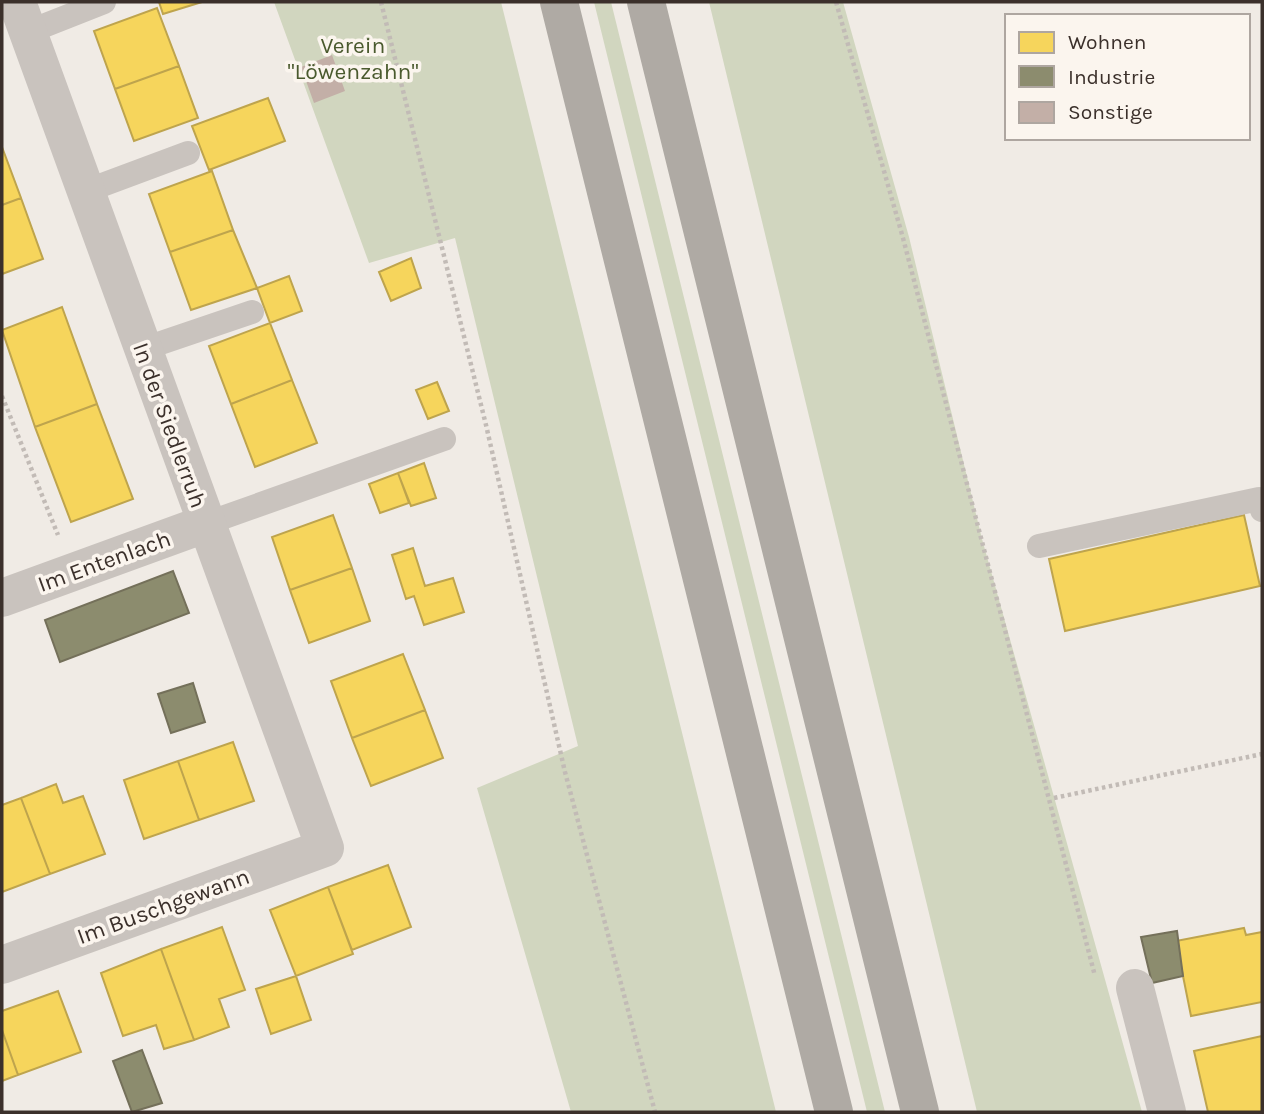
<svg xmlns="http://www.w3.org/2000/svg" width="1264" height="1114" font-family="Karla,sans-serif">
<style>
.green{fill:#d1d6bf}
.homes{fill:#f6d55c;stroke:#bea44d;stroke-width:2}
.industry{fill:#8c8c6e;stroke:#74705a;stroke-width:2}
.building{fill:#c3afa7}
.lines{fill:none;stroke-linecap:round;stroke-linejoin:round}
.path{stroke:#c2bbb6;stroke-width:4.5;stroke-dasharray:3.5 3.5;stroke-linecap:butt}
.lane{stroke:#c9c3be;stroke-width:24}
.street{stroke:#c9c3be;stroke-width:38}
.highway{stroke:#afaaa4;stroke-width:38}
.labels{text-anchor:middle;stroke-width:7;stroke-linejoin:round;paint-order:stroke}
.park-label{font-size:23px;fill:#4a5a2e;stroke:#fbf5ee}
.street-label{font-size:23px;fill:#3b302b;stroke:#fbf5ee}
</style>
<rect width="100%" height="100%" fill="#f0ebe5"/>
<path class="green" d="M 274,2 L 501,2 L 776,1112 L 571,1112 L 477,788 L 578,746 L 455,238 L 369,263 Z
M 594,2 L 611,2 L 885,1112 L 867,1112 Z
M 709,2 L 843,2 L 909,237 L 982,539 L 1142,1112 L 977,1112 Z"/>
<path class="homes" d="M 159,2 L 202,2 L 163,14 Z
M 157,8 L 179,66 L 115,89 L 94,31 Z
M 179,66 L 198,118 L 134,141 L 115,89 Z
M 268,98 L 285,141 L 209,170 L 192,126 Z
M 2,147 L 21,198 L 2,205 Z
M 212,171 L 233,230 L 170,252 L 149,194 Z
M 21,198 L 43,259 L 2,274 L 2,205 Z
M 233,230 L 257,288 L 191,310 L 170,252 Z
M 411,258 L 421,288 L 391,301 L 379,272 Z
M 289,276 L 302,311 L 270,323 L 257,288 Z
M 62,307 L 97,404 L 35,427 L 2,330 Z
M 270,323 L 292,380 L 231,404 L 209,346 Z
M 292,380 L 317,443 L 255,467 L 231,404 Z
M 437,382 L 449,411 L 428,419 L 416,390 Z
M 97,404 L 133,499 L 71,522 L 35,427 Z
M 424,463 L 436,498 L 411,506 L 398,473 Z
M 398,473 L 409,503 L 380,513 L 369,484 Z
M 333,515 L 352,568 L 290,590 L 272,537 Z
M 1244,515 L 1260,586 L 1065,631 L 1049,559 Z
M 413,548 L 425,586 L 453,578 L 464,612 L 424,625 L 414,596 L 406,599 L 392,555 Z
M 352,568 L 370,621 L 309,643 L 290,590 Z
M 403,654 L 425,710 L 352,738 L 331,681 Z
M 425,710 L 443,758 L 371,786 L 352,738 Z
M 233,742 L 254,801 L 199,820 L 178,761 Z
M 178,761 L 199,820 L 144,839 L 124,780 Z
M 56,784 L 63,803 L 83,796 L 105,854 L 50,874 L 21,798 Z
M 21,798 L 50,874 L 2,892 L 2,805 Z
M 388,865 L 411,927 L 352,950 L 328,887 Z
M 328,887 L 353,954 L 296,976 L 270,910 Z
M 222,927 L 245,990 L 219,999 L 229,1027 L 194,1040 L 161,949 Z
M 1244,928 L 1246,935 L 1262,932 L 1262,1002 L 1191,1016 L 1176,941 Z
M 161,949 L 194,1040 L 164,1049 L 156,1025 L 123,1036 L 101,973 Z
M 296,976 L 311,1020 L 271,1034 L 256,989 Z
M 58,991 L 81,1052 L 18,1075 L 2,1030 L 2,1011 Z
M 2,1030 L 18,1075 L 2,1081 Z
M 1262,1036 L 1262,1112 L 1208,1112 L 1194,1051 Z"/>
<path class="industry" d="M 173,571 L 189,613 L 60,662 L 45,620 Z
M 193,683 L 205,722 L 171,733 L 158,694 Z
M 1177,931 L 1183,976 L 1152,983 L 1141,937 Z
M 142,1050 L 162,1103 L 132,1112 L 113,1061 Z"/>
<path class="building" d="M 332,55 L 345,91 L 314,103 L 301,67 Z"/>
<g class="lines">
<path class="path" d="M 381,2 L 486,425 L 565,772 L 655,1112
M 836,2 L 903,238 L 1095,976
M 2,396 L 58,535
M 1054,798 L 1262,754"/>
<path class="lane" d="M 28,32 L 104,2
M 86,191 L 188,153
M 143,349 L 252,312
M 205,524 L 444,439
M 1039,546 L 1259,499 L 1262,510"/>
<path class="street" d="M 2,598 L 205,524
M 2,965 L 325,848 L 17,2
M 1135,988 L 1167,1112"/>
<path class="highway" d="M 559,2 L 834,1112
M 646,2 L 920,1112"/>
</g>
<g class="labels">
<g class="park-label">
<text x="353" y="53">Verein<tspan x="353" dy="26">"Löwenzahn"</tspan></text>
</g>
<g class="street-label">
<text transform="translate(170 425) rotate(70)" y="8">In der Siedlerruh</text>
<text transform="translate(104 561) rotate(-20)" y="8">Im Entenlach</text>
<text transform="translate(163 906) rotate(-20)" y="8">Im Buschgewann</text>
</g>
</g>
<rect width="1264" height="1114" fill="none" stroke="#3b302b" stroke-width="7"/>
<rect x="1005" y="14" width="245" height="126" fill="#fbf5ee" stroke="#aea6a0" stroke-width="2"/>
<rect x="1019" y="32" width="35" height="21" fill="#f6d55c" stroke="#aea6a0" stroke-width="2"/>
<text x="1068" y="49" font-size="21" fill="#3b302b">Wohnen</text>
<rect x="1019" y="66" width="35" height="21" fill="#8c8c6e" stroke="#aea6a0" stroke-width="2"/>
<text x="1068" y="84" font-size="21" fill="#3b302b">Industrie</text>
<rect x="1019" y="102" width="35" height="21" fill="#c3afa7" stroke="#aea6a0" stroke-width="2"/>
<text x="1068" y="119" font-size="21" fill="#3b302b">Sonstige</text>
</svg>
